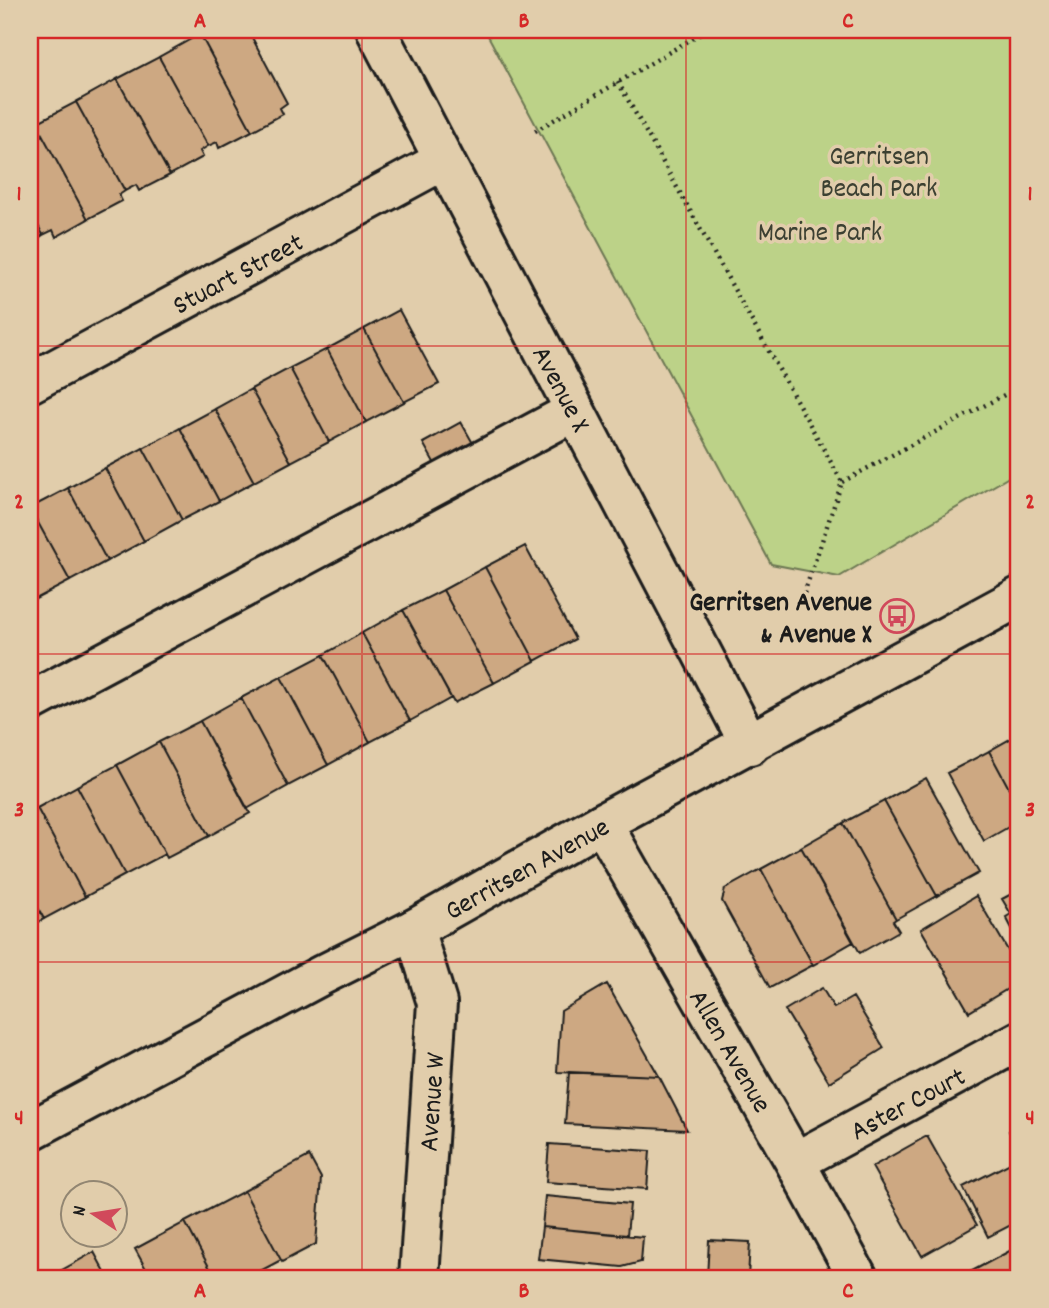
<svg xmlns="http://www.w3.org/2000/svg" width="1049" height="1308" font-family="Dekko,sans-serif">
<style>
.green{fill:#bcd288;stroke:#6c7752;stroke-width:2}
.building{fill:#cda882;stroke:#1c1c1c;stroke-width:2}
.lines{fill:none;stroke-linecap:round;stroke-linejoin:round}
.minor-casing{stroke:#1c1c1c;stroke-width:44}
.major-casing{stroke:#1c1c1c;stroke-width:44}
.path{stroke:#1c1c1c;stroke-width:4.5;stroke-dasharray:2 5;stroke-linecap:butt}
.minor{stroke:#e1cdab;stroke-width:38}
.major{stroke:#e1cdab;stroke-width:38}
.grid{fill:none;stroke:#d62828;stroke-width:2;stroke-opacity:0.55}
.labels{text-anchor:middle;stroke-width:7;stroke-linejoin:round;paint-order:stroke}
.park-label{font-size:28px;fill:#3c4032;stroke:#e1cdab}
.street-label{font-size:28px;fill:#1c1c1c;stroke:#e1cdab}
.poi-label{font-size:28px;font-weight:bold;fill:#1c1c1c;stroke:#e1cdab;text-anchor:end}
.neatline{fill:none;stroke:#d62828;stroke-width:2.5}
.grid-label{font-size:23px;text-anchor:middle;font-weight:bold;fill:#d62828}
</style>
<rect width="100%" height="100%" fill="#e1cdab"/>
<filter id="ink" filterUnits="userSpaceOnUse"><feTurbulence type="fractalNoise" baseFrequency=".0143" numOctaves="2"/><feDisplacementMap in="SourceGraphic" scale="14" xChannelSelector="R" yChannelSelector="G"/><feConvolveMatrix kernelMatrix="1 2 1 2 8 2 1 2 1" color-interpolation-filters="sRGB"/></filter>
<g filter="url(#ink)">
<path class="green" d="M 485,30 L 1019,30 L 1019,471 L 839,577 L 771,564 Z"/>
<path class="building" d="M 208,30 L 248,30 L 287,103 L 280,108 L 283,114 L 252,131 L 200,34 Z
M 200,34 L 252,131 L 219,148 L 217,142 L 208,146 L 159,57 Z
M 159,57 L 208,146 L 200,151 L 203,157 L 170,175 L 117,79 Z
M 117,79 L 170,175 L 139,191 L 136,185 L 125,191 L 76,102 Z
M 76,102 L 125,191 L 119,195 L 122,201 L 88,219 L 36,123 Z
M 30,112 L 88,219 L 56,237 L 53,230 L 43,235 L 30,210 Z
M 30,210 L 43,235 L 36,240 L 39,246 L 30,251 Z
M 399,310 L 439,384 L 404,402 L 364,329 Z
M 364,329 L 404,402 L 366,422 L 327,349 Z
M 327,349 L 366,422 L 329,442 L 290,368 Z
M 290,368 L 329,442 L 291,462 L 251,389 Z
M 251,389 L 291,462 L 254,482 L 215,409 Z
M 215,409 L 254,482 L 219,501 L 180,428 Z
M 461,422 L 474,445 L 436,466 L 423,443 Z
M 180,428 L 219,501 L 182,520 L 143,448 Z
M 143,448 L 182,520 L 144,541 L 105,468 Z
M 105,468 L 144,541 L 107,561 L 68,488 Z
M 68,488 L 107,561 L 70,581 L 30,508 Z
M 30,508 L 70,581 L 32,601 L 30,597 Z
M 525,546 L 575,639 L 535,661 L 485,567 Z
M 485,567 L 535,661 L 494,683 L 443,590 Z
M 443,590 L 494,683 L 454,703 L 403,610 Z
M 403,610 L 451,698 L 410,721 L 362,633 Z
M 362,633 L 410,721 L 370,742 L 323,655 Z
M 323,655 L 370,742 L 328,765 L 281,677 Z
M 281,677 L 328,765 L 288,786 L 241,698 Z
M 241,698 L 288,786 L 247,809 L 200,721 Z
M 200,721 L 250,813 L 209,836 L 159,742 Z
M 1019,734 L 1019,807 L 989,751 Z
M 159,742 L 209,836 L 167,858 L 117,765 Z
M 989,751 L 1019,807 L 1019,821 L 984,841 L 947,773 Z
M 117,765 L 165,854 L 125,875 L 77,786 Z
M 926,778 L 979,873 L 937,896 L 884,801 Z
M 77,786 L 125,875 L 85,897 L 37,808 Z
M 884,801 L 937,896 L 896,919 L 843,823 Z
M 37,808 L 85,897 L 44,919 L 30,893 L 30,812 Z
M 843,823 L 896,919 L 893,921 L 899,931 L 860,953 L 801,847 Z
M 801,847 L 853,942 L 813,965 L 761,869 Z
M 761,869 L 813,965 L 770,988 L 722,901 L 725,889 Z
M 1019,890 L 1019,942 L 1006,917 L 1011,914 L 1002,899 Z
M 30,893 L 44,919 L 30,926 Z
M 976,896 L 1019,969 L 1019,982 L 969,1012 L 921,929 Z
M 607,984 L 659,1076 L 557,1072 L 561,1011 Z
M 822,988 L 834,1008 L 853,997 L 884,1048 L 829,1082 L 785,1010 Z
M 569,1072 L 659,1076 L 687,1130 L 565,1124 Z
M 1019,1125 L 1019,1150 L 1009,1131 Z
M 927,1136 L 977,1225 L 922,1256 L 872,1167 Z
M 549,1144 L 650,1151 L 647,1189 L 546,1182 Z
M 309,1156 L 321,1178 L 316,1244 L 282,1262 L 244,1191 Z
M 1018,1159 L 1019,1221 L 988,1237 L 963,1187 Z
M 244,1191 L 281,1260 L 247,1278 L 215,1278 L 185,1222 Z
M 545,1196 L 630,1204 L 627,1235 L 542,1227 Z
M 185,1222 L 215,1278 L 151,1278 L 135,1249 Z
M 542,1227 L 643,1237 L 641,1262 L 622,1267 L 538,1259 Z
M 709,1240 L 750,1242 L 748,1278 L 707,1278 Z
M 1019,1246 L 1019,1278 L 959,1278 Z
M 94,1252 L 108,1278 L 57,1278 L 55,1274 Z"/>
<g class="lines">
<g class="minor-casing">
<path id="minor" d="M 376,30 L 750,745
M 30,383 L 444,160
M 30,702 L 575,411
M 602,823 L 795,1162 L 858,1278
M 414,929 L 437,1003 L 419,1278
M 795,1162 L 1019,1041"/>
</g>
<g class="major-casing">
<path id="major" d="M 30,1131 L 322,975 L 414,929 L 602,823 L 1019,597"/>
</g>
<path class="path" d="M 618,82 L 842,482 L 798,611
M 535,131 L 707,30
M 842,482 L 1019,387"/>
<use href="#minor" class="minor"/>
<use href="#major" class="major"/>
</g>
</g>
<path class="grid" d="M 362,30 L 362,1278M 686,30 L 686,1278M 30,346 L 1019,346M 30,654 L 1019,654M 30,962 L 1019,962"/>
<defs>
<g id="bus-ring" transform="scale(1.75)"><circle r="9.5" fill="#e1cdab" stroke="#d1495b" stroke-width="1.5"/><path d="M-5-6H5V4H4V6H2V4H-2V6H-4V4H-5ZM-3.5-4V0h7V-4ZM-3.5 1.2v1.5H-2V1.2ZM2 1.2v1.5H3.5V1.2Z" fill="#d1495b"/></g>
</defs>
<g fill-rule="evenodd">
<use href="#bus-ring" x="897" y="616"/>
</g>
<g class="labels">
<g class="park-label">
<text x="879" y="164">Gerritsen<tspan x="879" dy="32">Beach Park</tspan></text>
<text x="820" y="240">Marine Park</text>
</g>
<g class="street-label">
<text transform="translate(237 272) rotate(-28)" y="10">Stuart Street</text>
<text transform="translate(563 388) rotate(62)" y="10">Avenue X</text>
<text transform="translate(526 867) rotate(-29)" y="10">Gerritsen Avenue</text>
<text transform="translate(732 1050) rotate(60)" y="10">Allen Avenue</text>
<text transform="translate(430 1102) rotate(-86)" y="10">Avenue W</text>
<text transform="translate(907 1102) rotate(-28)" y="10">Aster Court</text>
</g>
<g class="poi-label">
<text x="872" y="610">Gerritsen Avenue<tspan x="872" dy="32">&amp; Avenue X</tspan></text>
</g>
</g>
<rect width="1049" height="1308" fill="none" stroke="#e1cdab" stroke-width="77"/>
<g transform="translate(94 1214) rotate(282)"><circle r="33" fill="#e1cdab" stroke="#928672" stroke-width="2"/>
<path d="M0-5L12 26L0 18L-12 26Z" fill="#d1495b"/>
<text y="-10" font-size="19" font-weight="bold" text-anchor="middle" fill="#1c1c1c">N</text>
</g>
<rect x="38" y="38" width="972" height="1232" class="neatline"/>
<g class="grid-label">
<text x="200" y="27">A</text>
<text x="524" y="27">B</text>
<text x="848" y="27">C</text>
<text x="19" y="200">1</text>
<text x="1030" y="200">1</text>
<text x="19" y="508">2</text>
<text x="1030" y="508">2</text>
<text x="19" y="816">3</text>
<text x="1030" y="816">3</text>
<text x="19" y="1124">4</text>
<text x="1030" y="1124">4</text>
<text x="200" y="1297">A</text>
<text x="524" y="1297">B</text>
<text x="848" y="1297">C</text>
</g>
</svg>
